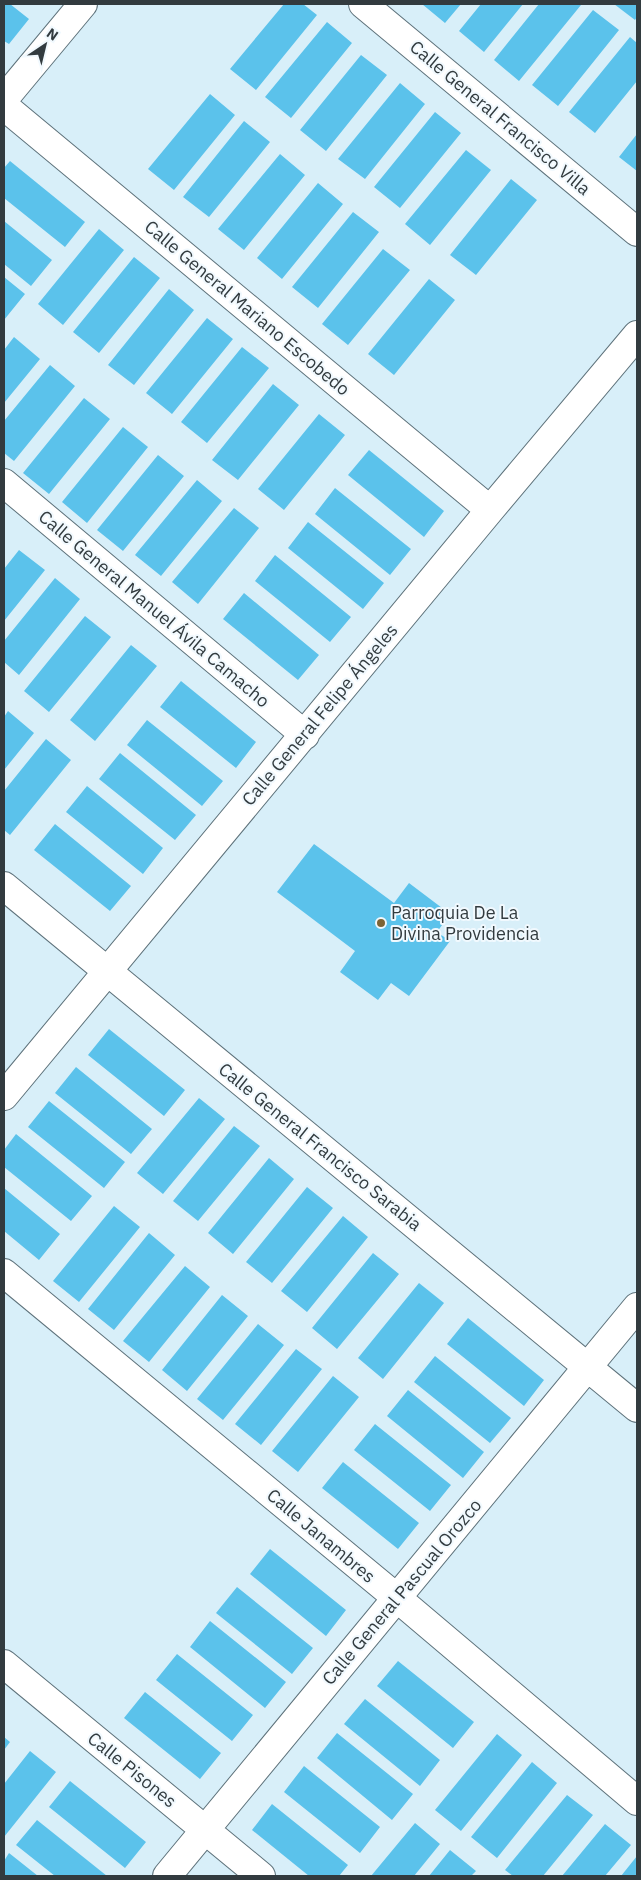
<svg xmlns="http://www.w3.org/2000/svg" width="641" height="1880" font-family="'IBM Plex Sans',sans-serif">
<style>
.building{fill:#5bc2eb}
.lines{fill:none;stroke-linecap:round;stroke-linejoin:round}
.minor-casing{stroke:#5e727b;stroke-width:30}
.minor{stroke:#fff;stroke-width:28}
.poi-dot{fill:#7d6435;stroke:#f1f9fe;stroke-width:2}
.labels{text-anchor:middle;stroke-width:4;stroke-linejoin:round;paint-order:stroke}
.street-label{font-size:18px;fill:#323b3f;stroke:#f1f9fe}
.poi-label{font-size:18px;fill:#323b3f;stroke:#f1f9fe;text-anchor:start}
</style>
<rect width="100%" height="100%" fill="#d8eff9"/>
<path class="building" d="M 4,4 L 10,4 L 29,19 L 9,44 L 4,41 Z
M 284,4 L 303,4 L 317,15 L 256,90 L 230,69 Z
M 422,4 L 461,4 L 445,23 Z
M 481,4 L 523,4 L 484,52 L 459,31 Z
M 539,4 L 579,4 L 581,5 L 519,81 L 494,60 Z
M 614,4 L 637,4 L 637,17 L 635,20 Z
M 593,10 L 619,30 L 558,106 L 532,85 Z
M 327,22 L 352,43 L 291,118 L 265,97 Z
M 630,37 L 637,43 L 637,81 L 595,133 L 569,112 Z
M 361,55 L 387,75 L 326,151 L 300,130 Z
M 400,83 L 425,104 L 365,179 L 338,159 Z
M 210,94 L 235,115 L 174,190 L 148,169 Z
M 435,112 L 461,133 L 400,208 L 374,187 Z
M 244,121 L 270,142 L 209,217 L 183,197 Z
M 637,134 L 637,171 L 619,157 Z
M 466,150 L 491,170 L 430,245 L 405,224 Z
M 280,154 L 305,175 L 244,250 L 218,229 Z
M 10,161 L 85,222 L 65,247 L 4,198 L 4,168 Z
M 511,179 L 537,200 L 476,275 L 450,255 Z
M 318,183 L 343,204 L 282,279 L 257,258 Z
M 353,212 L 379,232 L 318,308 L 292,287 Z
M 4,221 L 52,260 L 31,286 L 4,264 Z
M 99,229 L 124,250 L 63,325 L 38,304 Z
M 383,249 L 410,270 L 348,345 L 322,324 Z
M 134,257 L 160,278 L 99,353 L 73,332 Z
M 4,277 L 25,294 L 4,320 Z
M 429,279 L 455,300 L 394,375 L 368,354 Z
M 169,289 L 194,310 L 134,385 L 108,365 Z
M 207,318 L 233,339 L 172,414 L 146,393 Z
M 14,337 L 40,359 L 4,403 L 4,350 Z
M 242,347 L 269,368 L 207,443 L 181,422 Z
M 50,365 L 75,386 L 14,461 L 4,453 L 4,421 Z
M 273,384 L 299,405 L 238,480 L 212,460 Z
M 84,398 L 110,419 L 49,494 L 23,473 Z
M 319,414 L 345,435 L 284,510 L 258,489 Z
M 123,427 L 148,447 L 87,523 L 62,502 Z
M 369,450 L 444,511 L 424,537 L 348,475 Z
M 158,455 L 184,476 L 123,551 L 97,530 Z
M 197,480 L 222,501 L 161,576 L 135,555 Z
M 335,488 L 411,549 L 390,575 L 315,514 Z
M 234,508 L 259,528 L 198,604 L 172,582 Z
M 308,522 L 384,583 L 363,609 L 288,548 Z
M 19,550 L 45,570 L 4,621 L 4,569 Z
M 275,555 L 351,617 L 330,642 L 255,581 Z
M 55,578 L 80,599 L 19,675 L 4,662 L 4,641 Z
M 244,593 L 319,655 L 298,680 L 223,619 Z
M 85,616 L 111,637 L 49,712 L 24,691 Z
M 131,645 L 157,666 L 95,741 L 70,720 Z
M 181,681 L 256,742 L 236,768 L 160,707 Z
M 8,711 L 34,733 L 4,770 L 4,717 Z
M 147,720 L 223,781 L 202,806 L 127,745 Z
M 46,739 L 71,760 L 10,835 L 4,830 L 4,791 Z
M 120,753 L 196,815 L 175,840 L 99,779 Z
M 87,786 L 163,848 L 143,874 L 66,812 Z
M 55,824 L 131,886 L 110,911 L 34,850 Z
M 314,844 L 394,903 L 409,883 L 450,914 L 437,932 L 450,941 L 409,996 L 391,983 L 378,1000 L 340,972 L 355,951 L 277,892 Z
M 109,1029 L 185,1090 L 164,1116 L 88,1055 Z
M 76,1067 L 152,1129 L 131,1154 L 55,1093 Z
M 199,1098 L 225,1119 L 163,1194 L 137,1173 Z
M 49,1101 L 125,1162 L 104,1188 L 28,1127 Z
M 234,1126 L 260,1146 L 198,1221 L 173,1201 Z
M 16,1134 L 92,1196 L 71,1221 L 4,1167 L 4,1150 Z
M 269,1158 L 294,1179 L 233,1254 L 208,1233 Z
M 307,1187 L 333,1208 L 272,1283 L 246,1262 Z
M 4,1188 L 60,1234 L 39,1260 L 4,1231 Z
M 114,1206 L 140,1227 L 79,1302 L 53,1281 Z
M 343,1216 L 368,1237 L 307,1312 L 281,1291 Z
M 149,1233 L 175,1255 L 114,1330 L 88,1309 Z
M 373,1253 L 399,1274 L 337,1349 L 312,1328 Z
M 185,1266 L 210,1287 L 149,1362 L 123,1341 Z
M 419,1283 L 444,1303 L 383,1379 L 358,1358 Z
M 222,1295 L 248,1316 L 187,1391 L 162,1370 Z
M 468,1318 L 544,1380 L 524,1406 L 447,1344 Z
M 258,1324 L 284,1345 L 223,1420 L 197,1399 Z
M 296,1349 L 322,1369 L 261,1445 L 235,1424 Z
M 435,1356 L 511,1418 L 490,1443 L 414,1382 Z
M 333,1376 L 359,1397 L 298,1472 L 272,1451 Z
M 408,1390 L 484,1452 L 463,1478 L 387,1416 Z
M 375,1424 L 451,1485 L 430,1511 L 354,1450 Z
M 343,1462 L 419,1523 L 398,1549 L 322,1488 Z
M 270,1549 L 346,1610 L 326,1636 L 250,1574 Z
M 237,1587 L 313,1648 L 292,1674 L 216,1613 Z
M 210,1621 L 286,1682 L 265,1708 L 190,1647 Z
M 177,1654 L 253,1715 L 232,1741 L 156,1680 Z
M 398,1661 L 474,1722 L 453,1748 L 377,1686 Z
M 145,1692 L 221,1753 L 200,1779 L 124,1718 Z
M 365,1699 L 440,1760 L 420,1786 L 344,1724 Z
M 337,1733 L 413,1794 L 392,1820 L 317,1758 Z
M 497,1734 L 522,1755 L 461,1831 L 435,1810 Z
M 4,1737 L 10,1742 L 4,1750 Z
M 30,1751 L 56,1772 L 4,1837 L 4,1784 Z
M 532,1762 L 557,1783 L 497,1858 L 471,1837 Z
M 304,1766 L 380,1827 L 360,1853 L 284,1792 Z
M 70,1781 L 146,1842 L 125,1868 L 49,1807 Z
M 567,1795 L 593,1815 L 543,1876 L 513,1876 L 505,1870 Z
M 272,1804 L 348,1865 L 339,1876 L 309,1876 L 252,1830 Z
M 37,1820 L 107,1876 L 55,1876 L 16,1845 Z
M 415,1823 L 440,1844 L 414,1876 L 371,1876 Z
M 605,1824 L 631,1845 L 605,1876 L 562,1876 Z
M 450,1850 L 476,1871 L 471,1876 L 429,1876 Z
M 9,1853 L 38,1876 L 4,1876 L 4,1861 Z
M 637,1856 L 637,1876 L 621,1876 Z"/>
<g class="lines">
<g class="minor-casing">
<path id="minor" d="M 363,4 L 637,232
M 4,99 L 83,4
M 4,106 L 490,510
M 4,483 L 305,735
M 4,886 L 637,1408
M 4,1096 L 490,510 L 637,335
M 4,1273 L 397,1598 L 637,1801
M 4,1664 L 261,1876
M 167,1876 L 637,1307"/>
</g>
<use href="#minor" class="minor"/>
</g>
<circle class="poi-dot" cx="381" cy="923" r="5"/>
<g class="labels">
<g class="street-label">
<text transform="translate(500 118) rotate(40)" y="6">Calle General Francisco Villa</text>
<text transform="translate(247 308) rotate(40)" y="6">Calle General Mariano Escobedo</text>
<text transform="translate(154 609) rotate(40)" y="6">Calle General Manuel Ávila Camacho</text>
<text transform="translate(320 715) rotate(-50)" y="6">Calle General Felipe Ángeles</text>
<text transform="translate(320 1147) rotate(39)" y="6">Calle General Francisco Sarabia</text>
<text transform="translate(321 1536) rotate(40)" y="6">Calle Janambres</text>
<text transform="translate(402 1592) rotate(-50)" y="6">Calle General Pascual Orozco</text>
<text transform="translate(132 1770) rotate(39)" y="6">Calle Pisones</text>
</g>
<g class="poi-label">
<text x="391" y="919">Parroquia De La<tspan x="391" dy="21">Divina Providencia</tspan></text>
</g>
</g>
<rect width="641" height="1880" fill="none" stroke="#323b3f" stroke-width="10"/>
<g transform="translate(45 45) rotate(35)" stroke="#f1f9fe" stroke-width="4" paint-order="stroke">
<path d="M0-4L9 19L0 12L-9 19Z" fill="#323b3f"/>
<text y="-8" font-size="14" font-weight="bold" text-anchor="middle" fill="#323b3f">N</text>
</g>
</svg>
